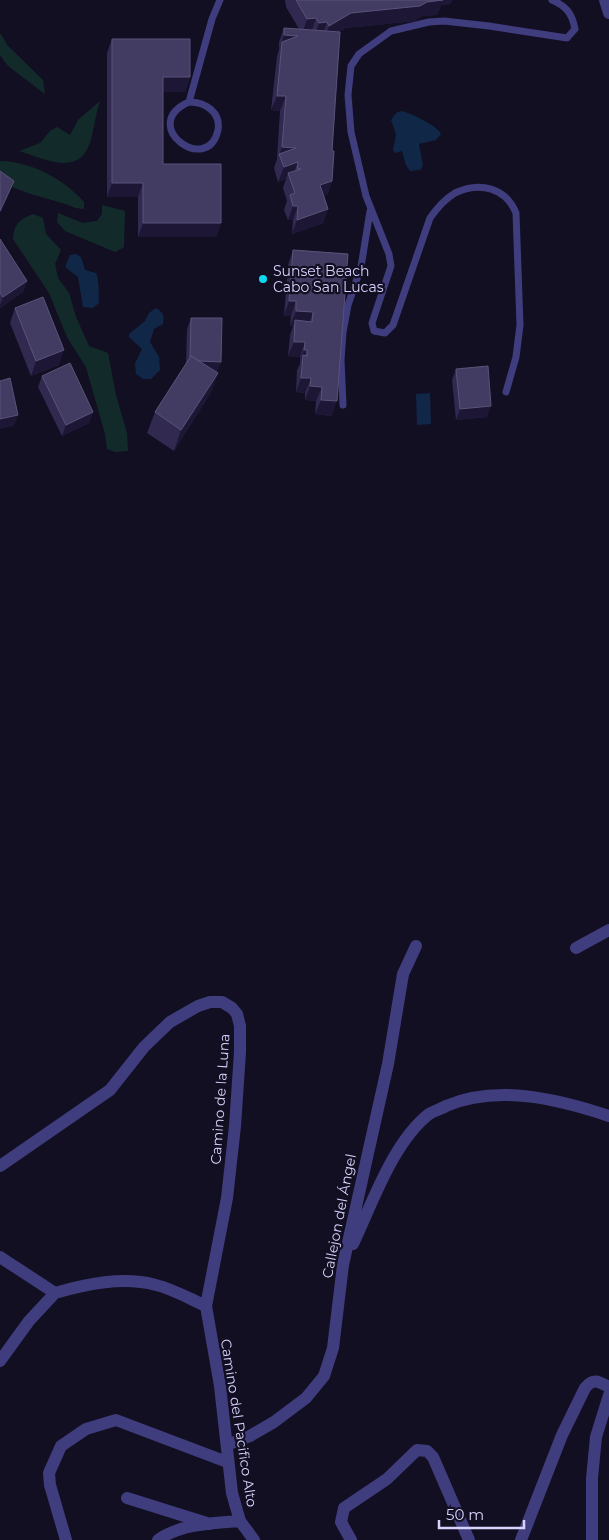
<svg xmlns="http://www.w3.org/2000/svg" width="609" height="1540" font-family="Montserrat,sans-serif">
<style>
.green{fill:#122b2a}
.water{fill:#112748}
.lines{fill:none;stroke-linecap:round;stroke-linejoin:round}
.service{stroke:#3f3d7e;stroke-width:7}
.minor{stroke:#3f3d7e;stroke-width:12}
.tertiary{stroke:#3f3d7e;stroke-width:12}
.wall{fill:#31294f}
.shaded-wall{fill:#1d1735}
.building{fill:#423b62;stroke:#5a537a}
.poi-dot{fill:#0ed8ed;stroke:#120f22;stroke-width:2}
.labels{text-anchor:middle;stroke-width:4.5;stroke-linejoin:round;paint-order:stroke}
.poi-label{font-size:14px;fill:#d7d2fc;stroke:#120f22;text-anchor:start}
.street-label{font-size:14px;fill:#d7d2fc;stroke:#120f22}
</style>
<rect width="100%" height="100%" fill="#120f22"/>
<path class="green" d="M 0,33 L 8,46 L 43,80 L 45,94 L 8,66 L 0,55 Z
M 100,101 C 96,113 95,123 92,135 C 83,179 48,160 19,151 L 40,143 L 50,131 L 57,127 L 70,135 L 78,120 Z
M 0,161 C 31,162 63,178 84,202 L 84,209 C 75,209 70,205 62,203 C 41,197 22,192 3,183 L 0,180 Z
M 102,205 L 125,211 L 124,247 L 115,252 L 65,231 L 57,222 L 58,213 L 83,223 L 97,221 L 102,214 Z
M 33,214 L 43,218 L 46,234 L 61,250 L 55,264 L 58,278 L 69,293 L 76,317 L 89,346 L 108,353 L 116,395 L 127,433 L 128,451 L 115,452 L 107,449 L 105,434 L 86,367 L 67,337 L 49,293 L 13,239 C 14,224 20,219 33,214 Z"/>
<path class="water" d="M 401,111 C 409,112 438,126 441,134 L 436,140 L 419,144 L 423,166 L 420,170 L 410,171 L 406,165 L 402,151 L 395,153 L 393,150 L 396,134 L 391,120 L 396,113 Z
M 76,254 L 81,257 L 85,270 L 96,273 C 99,278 99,297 99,303 L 93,308 L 83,307 L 78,277 L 65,267 L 70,255 Z
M 156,308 C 162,311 165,316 163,324 L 154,329 L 150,342 L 159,357 L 160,370 L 151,379 L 143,379 L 136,374 L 135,363 L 142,349 L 129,337 L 129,334 L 145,321 L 149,313 Z
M 430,393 L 431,424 L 417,425 L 416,394 Z"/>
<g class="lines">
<path class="service" d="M 189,102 C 205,102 221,112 218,130 C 208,177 137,125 189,102 L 212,19 L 220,0
M 506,392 L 516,357 L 520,325 L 516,213 C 506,188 480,181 455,193 C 445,199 437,208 430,218 L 393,325 L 385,333 L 374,331 L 372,323 L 391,266 L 389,254 L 366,196 L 351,132 L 348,95 L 351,66 L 359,54 L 391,31 L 429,22 L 444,21 L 489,26 L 567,38 L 575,29 C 572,13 566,6 552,0
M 343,405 L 341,360 L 343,332 L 348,305 L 361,267 L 370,211"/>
<path class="minor" d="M 576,948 L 609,930
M 0,1166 L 110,1090 L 144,1047 L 170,1022 L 198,1006 L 210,1002 L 222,1002 L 232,1008 L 237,1014 L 240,1026 L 240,1052 L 235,1126 L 227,1198 L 206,1306 L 220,1386 L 232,1493 L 240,1521 L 254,1540
M 353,1244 C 372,1204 393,1142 429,1114 C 434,1111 441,1109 446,1106 C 497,1084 558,1099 609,1116
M 0,1257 L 55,1293 C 86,1284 123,1276 156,1285 C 173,1289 190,1299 206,1306
M 0,1361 L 29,1321 L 55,1293
M 227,1445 L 250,1436 L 274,1422 L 306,1398 L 324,1376 L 333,1348 L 343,1265 L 388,1064 L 403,974 L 416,946
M 127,1498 L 210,1524
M 66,1540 L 50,1485 L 49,1473 L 61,1446 L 86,1429 L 116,1420 L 227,1462
M 158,1540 C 180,1524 214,1523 240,1521
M 351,1540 L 341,1522 L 344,1508 L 387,1479 L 417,1450 L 427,1451 L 433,1457 L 469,1540
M 521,1540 L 562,1435 L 585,1388 C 593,1378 598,1381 609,1387
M 592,1540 L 592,1478 L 596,1437 L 609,1395"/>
<path class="tertiary" d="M 605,0 L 609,13"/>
</g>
<path class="wall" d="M 285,0 L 452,0 L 450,4 L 441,5 L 437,15 L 422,16 L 415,21 L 346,28 L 339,32 L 332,151 L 332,181 L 327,195 L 324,196 L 328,209 L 323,223 L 292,234 L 293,220 L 288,220 L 284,210 L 287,201 L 283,188 L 286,179 L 278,182 L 274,168 L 277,159 L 280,111 L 271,110 L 277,56 L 279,50 L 279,42 L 284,28 L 299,29 L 286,7 Z
M 112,39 L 190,77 L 185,92 L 163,92 L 163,164 L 221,223 L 216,237 L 138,237 L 138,197 L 107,197 L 107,53 Z
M 0,239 L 27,281 L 23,292 L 0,308 Z
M 293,250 L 348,254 L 332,416 L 315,414 L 316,401 L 305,400 L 305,393 L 296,392 L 297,370 L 300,364 L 300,357 L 288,356 L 290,335 L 293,326 L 290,326 L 291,316 L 284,316 L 288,265 Z
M 15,308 L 59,365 L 31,376 L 10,323 Z
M 191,318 L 218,373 L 210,394 L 174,451 L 147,433 L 155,412 L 186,363 L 187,329 Z
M 456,369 L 487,417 L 456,420 L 452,380 Z
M 42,376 L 93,412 L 89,423 L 62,436 L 38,387 Z"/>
<path class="shaded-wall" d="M 438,0 L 452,0 L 450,4 L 441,5 L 437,15 L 422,16 L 415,21 L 346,28 L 324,40 L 329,26 L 351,13 Z
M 316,18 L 311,33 L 302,34 L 307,19 Z
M 327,22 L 322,37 L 314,38 L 319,23 Z
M 284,35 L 298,36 L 282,42 L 279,50 Z
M 163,77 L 190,77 L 185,92 L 158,92 Z
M 277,96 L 286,96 L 280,111 L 271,110 Z
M 282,147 L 296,148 L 279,155 Z
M 298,162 L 292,177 L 288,173 L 286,179 L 278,182 L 284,167 Z
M 14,181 L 10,192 L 0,214 L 0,211 Z
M 332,181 L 327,195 L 315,199 L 320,185 Z
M 112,183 L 143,183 L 138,197 L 107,197 Z
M 293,206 L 298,206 L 293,220 L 288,220 Z
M 328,209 L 323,223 L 292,234 L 297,220 Z
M 143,223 L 221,223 L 216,237 L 138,237 Z
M 27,281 L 23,292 L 0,308 L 0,305 L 3,297 Z
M 289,301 L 296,301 L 291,316 L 284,316 Z
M 296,311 L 313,312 L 308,327 L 295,320 L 293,326 L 290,326 Z
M 294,342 L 305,342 L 300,357 L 288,356 Z
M 64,350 L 59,365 L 31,376 L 36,361 Z
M 304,350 L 307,350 L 302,363 L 303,355 L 299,364 Z
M 190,361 L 221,362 L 217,373 Z
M 218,373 L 210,394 L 174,451 L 181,430 Z
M 301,378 L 311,378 L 305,393 L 296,392 Z
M 310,386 L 322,387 L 316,401 L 305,400 Z
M 321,400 L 337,401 L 332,416 L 315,414 Z
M 491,406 L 487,417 L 456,420 L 460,409 Z
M 93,412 L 89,423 L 62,436 L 66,425 Z
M 18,415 L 14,426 L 0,429 L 0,419 Z"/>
<path class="building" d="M 296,0 L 443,0 L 427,2 L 420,6 L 351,13 L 329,26 L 327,22 L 319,23 L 316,18 L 307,19 Z
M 284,28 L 340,32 L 332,151 L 334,151 L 332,181 L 320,185 L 328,209 L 297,220 L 298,206 L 293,206 L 290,195 L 295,193 L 288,173 L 301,169 L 297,169 L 298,162 L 284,167 L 279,154 L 296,148 L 282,147 L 286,96 L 277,96 L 282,42 L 298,36 L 284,35 Z
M 112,39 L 190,39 L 190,77 L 163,77 L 163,164 L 221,164 L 221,223 L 143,223 L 143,183 L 112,183 Z
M 0,171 L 14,181 L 0,211 Z
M 0,239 L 27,281 L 3,297 L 0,293 Z
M 293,250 L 348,254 L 337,401 L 321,400 L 322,387 L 310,386 L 311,378 L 301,378 L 303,355 L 307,356 L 307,350 L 304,350 L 305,342 L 294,342 L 295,320 L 312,322 L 313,312 L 296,311 L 296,301 L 289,301 Z
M 43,297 L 64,350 L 36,361 L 15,308 Z
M 191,318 L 222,318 L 221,362 L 199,361 L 191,356 L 190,357 Z
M 191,356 L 218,373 L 181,430 L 155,412 Z
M 70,363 L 93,412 L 66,425 L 42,376 Z
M 488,366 L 491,406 L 460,409 L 456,369 Z
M 10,378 L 18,415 L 0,419 L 0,381 Z"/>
<circle class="poi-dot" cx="263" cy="279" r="5"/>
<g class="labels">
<g class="poi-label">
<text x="273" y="276">Sunset Beach<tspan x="273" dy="16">Cabo San Lucas</tspan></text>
</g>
<g class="street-label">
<text transform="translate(220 1099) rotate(-86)" y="5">Camino de la Luna</text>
<text transform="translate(339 1216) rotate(-79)" y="5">Callejon del Ángel</text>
<text transform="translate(239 1423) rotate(81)" y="5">Camino del Pacifico Alto</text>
</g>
</g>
<path d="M439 1520v8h85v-8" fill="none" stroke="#d7d2fc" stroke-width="2.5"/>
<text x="446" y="1520" font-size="15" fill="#d7d2fc" stroke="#120f22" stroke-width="4" paint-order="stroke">50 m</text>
</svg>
